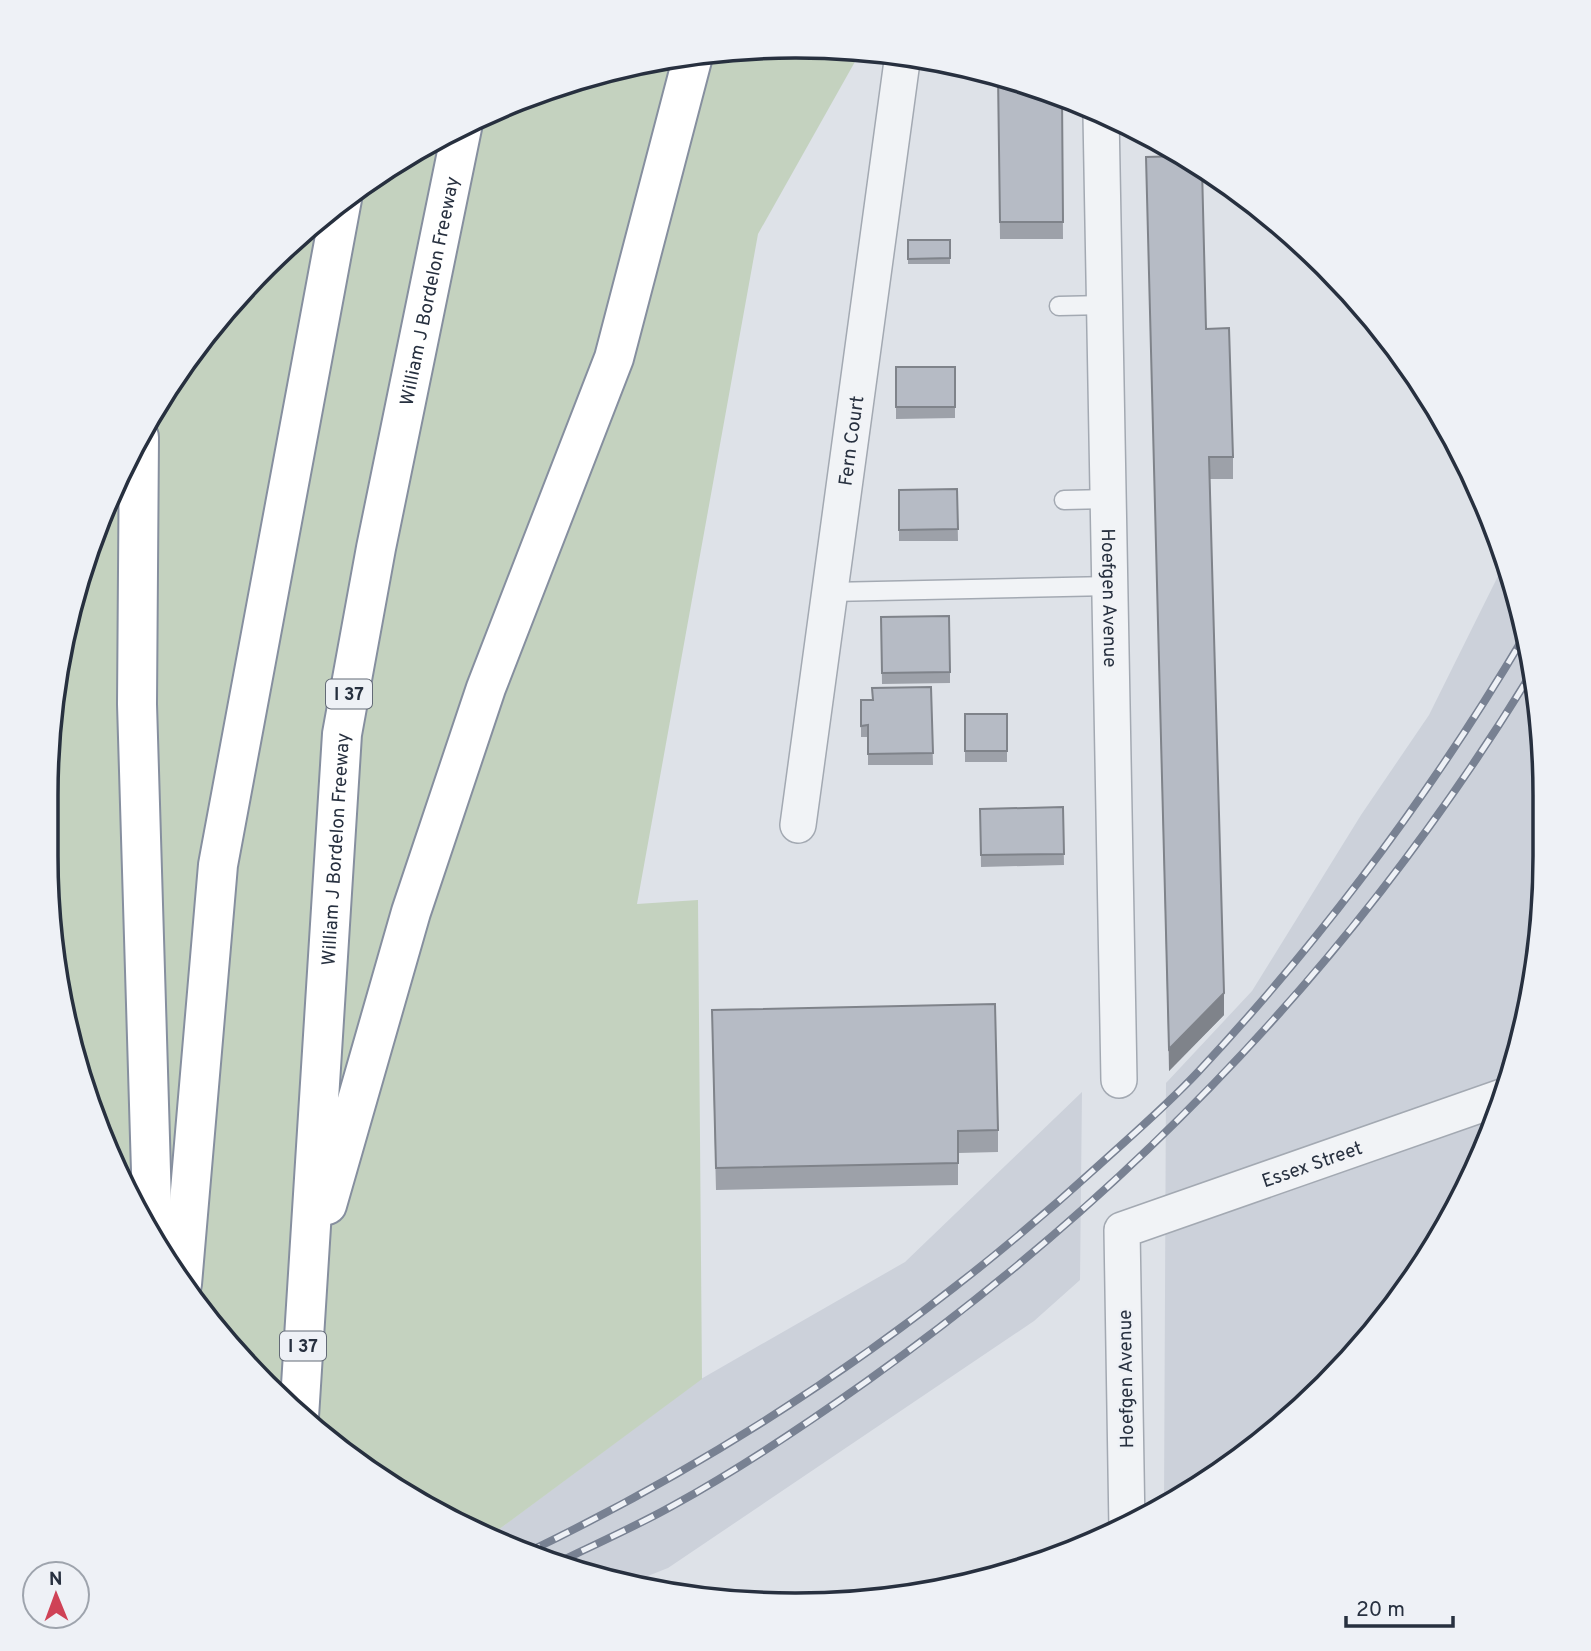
<svg xmlns="http://www.w3.org/2000/svg" width="1591" height="1651" font-family="Overpass,sans-serif">
<style>
.built{fill:#ccd1da}
.green{fill:#c4d2bf}
.lines{fill:none;stroke-linecap:round;stroke-linejoin:round}
.service-casing{stroke:#a3a9b2;stroke-width:21}
.minor-casing{stroke:#a3a9b2;stroke-width:38}
.motorway-casing{stroke:#868f9f;stroke-width:42}
.service{stroke:#f1f3f6;stroke-width:18}
.minor{stroke:#f1f3f6;stroke-width:35}
.motorway{stroke:#fff;stroke-width:38}
.rail-casing{stroke:#788192;stroke-width:8}
.rail{stroke:#eef1f6;stroke-width:5;stroke-dasharray:16;stroke-linecap:butt}
.wall{fill:#9da1a9}
.shaded-wall{fill:#7f838a}
.building{fill:#b6bbc5;stroke:#7f838a;stroke-width:2}
.labels{text-anchor:middle;stroke-width:5;stroke-linejoin:round;paint-order:stroke}
.shield{fill:#eef1f6;stroke:#636a76;stroke-width:2}
.shield-label{font-size:18px;font-weight:bold;fill:#27303f}
.street-label{font-size:19px;fill:#27303f;stroke:#eef1f6}
.rim{fill:none;stroke:#27303f;stroke-width:3.5}
</style>
<rect width="100%" height="100%" fill="#dee2e8"/>
<path class="built" d="M 1505,562 L 1520,601 L 1544,746 L 1544,905 L 1520,1050 L 1468,1188 L 1390,1312 L 1252,1450 L 1164,1505 L 1166,1083 L 1252,991 L 1361,815 L 1429,715 Z
M 1082,1092 L 1080,1280 L 1034,1321 L 668,1568 L 630,1583 L 554,1566 L 490,1536 L 701,1379 L 905,1262 Z"/>
<path class="green" d="M 746,47 L 861,51 L 758,234 L 637,904 L 698,900 L 702,1379 L 490,1536 L 420,1505 L 301,1419 L 172,1273 L 103,1143 L 60,1002 L 46,856 L 52,697 L 85,555 L 146,421 L 231,301 L 339,201 L 463,123 L 601,71 Z"/>
<g class="lines">
<g class="service-casing">
<path id="service" d="M 1059,306 L 1105,305
M 1064,500 L 1108,499
M 830,592 L 1110,586"/>
</g>
<g class="minor-casing">
<g id="minor">
<path id="s1" d="M 1101,115 L 1119,1080"/>
<path id="s2" d="M 798,825 L 903,54"/>
<path id="s3" d="M 1127,1528 L 1122,1230 L 1502,1097"/>
</g>
</g>
<g class="motorway-casing">
<g id="motorway">
<path d="M 139,437 L 137,704 L 153,1238"/>
<path d="M 327,1205 L 411,912 L 486,688 L 614,358 L 693,56"/>
<path d="M 182,1284 L 218,865 L 342,199"/>
<path id="s4" d="M 299,1417 L 342,734 L 376,548 L 463,123"/>
</g>
</g>
<use href="#service" class="service"/>
<use href="#minor" class="minor"/>
<use href="#motorway" class="motorway"/>
<g class="rail-casing">
<path id="rail" d="M 526,1553 C 734,1453 927,1322 1098,1166 C 1131,1136 1167,1105 1198,1072 C 1323,938 1432,792 1525,635
M 553,1565 C 593,1545 635,1527 674,1505 C 741,1468 805,1425 867,1381 C 1135,1190 1361,953 1532,672"/>
</g>
<use href="#rail" class="rail"/>
</g>
<path class="wall" d="M 998,76 L 1062,97 L 1063,239 L 1000,239 Z
M 1146,157 L 1206,329 L 1233,457 L 1233,479 L 1210,479 L 1224,1015 L 1169,1071 Z
M 908,240 L 950,240 L 950,264 L 908,264 Z
M 896,367 L 955,367 L 955,418 L 896,419 Z
M 957,489 L 958,541 L 899,541 L 899,490 Z
M 881,617 L 950,672 L 950,683 L 882,684 Z
M 931,687 L 933,765 L 868,765 L 868,737 L 861,737 L 861,700 L 872,700 Z
M 965,714 L 1007,714 L 1007,762 L 965,762 Z
M 1063,807 L 1064,865 L 981,867 L 980,809 Z
M 712,1032 L 998,1130 L 998,1152 L 958,1153 L 958,1185 L 716,1190 Z"/>
<path class="shaded-wall" d="M 1224,993 L 1224,1015 L 1169,1071 L 1169,1049 Z"/>
<path class="building" d="M 998,76 L 1036,85 L 1062,97 L 1063,222 L 1000,222 Z
M 1184,156 L 1202,168 L 1206,329 L 1229,328 L 1233,457 L 1209,457 L 1224,993 L 1169,1049 L 1146,157 Z
M 908,240 L 950,240 L 950,258 L 908,259 Z
M 896,367 L 955,367 L 955,407 L 896,407 Z
M 957,489 L 958,529 L 899,530 L 899,490 Z
M 949,616 L 950,672 L 882,673 L 881,617 Z
M 931,687 L 933,753 L 868,754 L 868,725 L 861,726 L 861,700 L 873,700 L 872,688 Z
M 965,714 L 1007,714 L 1007,751 L 965,751 Z
M 1063,807 L 1064,854 L 981,855 L 980,809 Z
M 995,1004 L 998,1130 L 958,1131 L 958,1163 L 716,1168 L 712,1010 Z"/>
<g class="labels">
<g class="shield">
<rect x="326" y="679.5" width="46" height="29" rx="5"/>
<rect x="280" y="1331.5" width="46" height="29" rx="5"/>
</g>
<g class="shield-label">
<text x="349" y="700">I 37</text>
<text x="303" y="1352">I 37</text>
</g>
<g class="street-label">
<text dy="7" stroke="none"><textPath href="#s4" startOffset="1136">William J Bordelon Freeway</textPath></text>
<text dy="7" stroke="none"><textPath href="#s2" startOffset="388">Fern Court</textPath></text>
<text dy="7" stroke="none"><textPath href="#s1" startOffset="483">Hoefgen Avenue</textPath></text>
<text dy="7" stroke="none"><textPath href="#s4" startOffset="569">William J Bordelon Freeway</textPath></text>
<text dy="7" stroke="none"><textPath href="#s3" startOffset="499">Essex Street</textPath></text>
<text transform="translate(1125 1379) rotate(-91)" y="7">Hoefgen Avenue</text>
</g>
</g>
<path d="M0 0H1591V1651H0ZM795 58H796A737 737 0 0 1 1533 795V856A737 737 0 0 1 796 1593H795A737 737 0 0 1 58 856V795A737 737 0 0 1 795 58Z" fill="#eef1f6" fill-rule="evenodd"/>
<path class="rim" d="M795 58H796A737 737 0 0 1 1533 795V856A737 737 0 0 1 796 1593H795A737 737 0 0 1 58 856V795A737 737 0 0 1 795 58Z"/>
<g transform="translate(56 1595) rotate(359)"><circle r="33" fill="#eef1f6" stroke="#9ea4ad" stroke-width="2"/>
<path d="M0-5L12 26L0 18L-12 26Z" fill="#cf4256"/>
<text y="-10" font-size="19" font-weight="bold" text-anchor="middle" fill="#27303f">N</text>
</g>
<path d="M1346 1616v10h107v-10" fill="none" stroke="#27303f" stroke-width="3.5"/>
<text x="1356" y="1616" font-size="21" fill="#27303f" stroke="#eef1f6" stroke-width="5" paint-order="stroke">20 m</text>
</svg>
